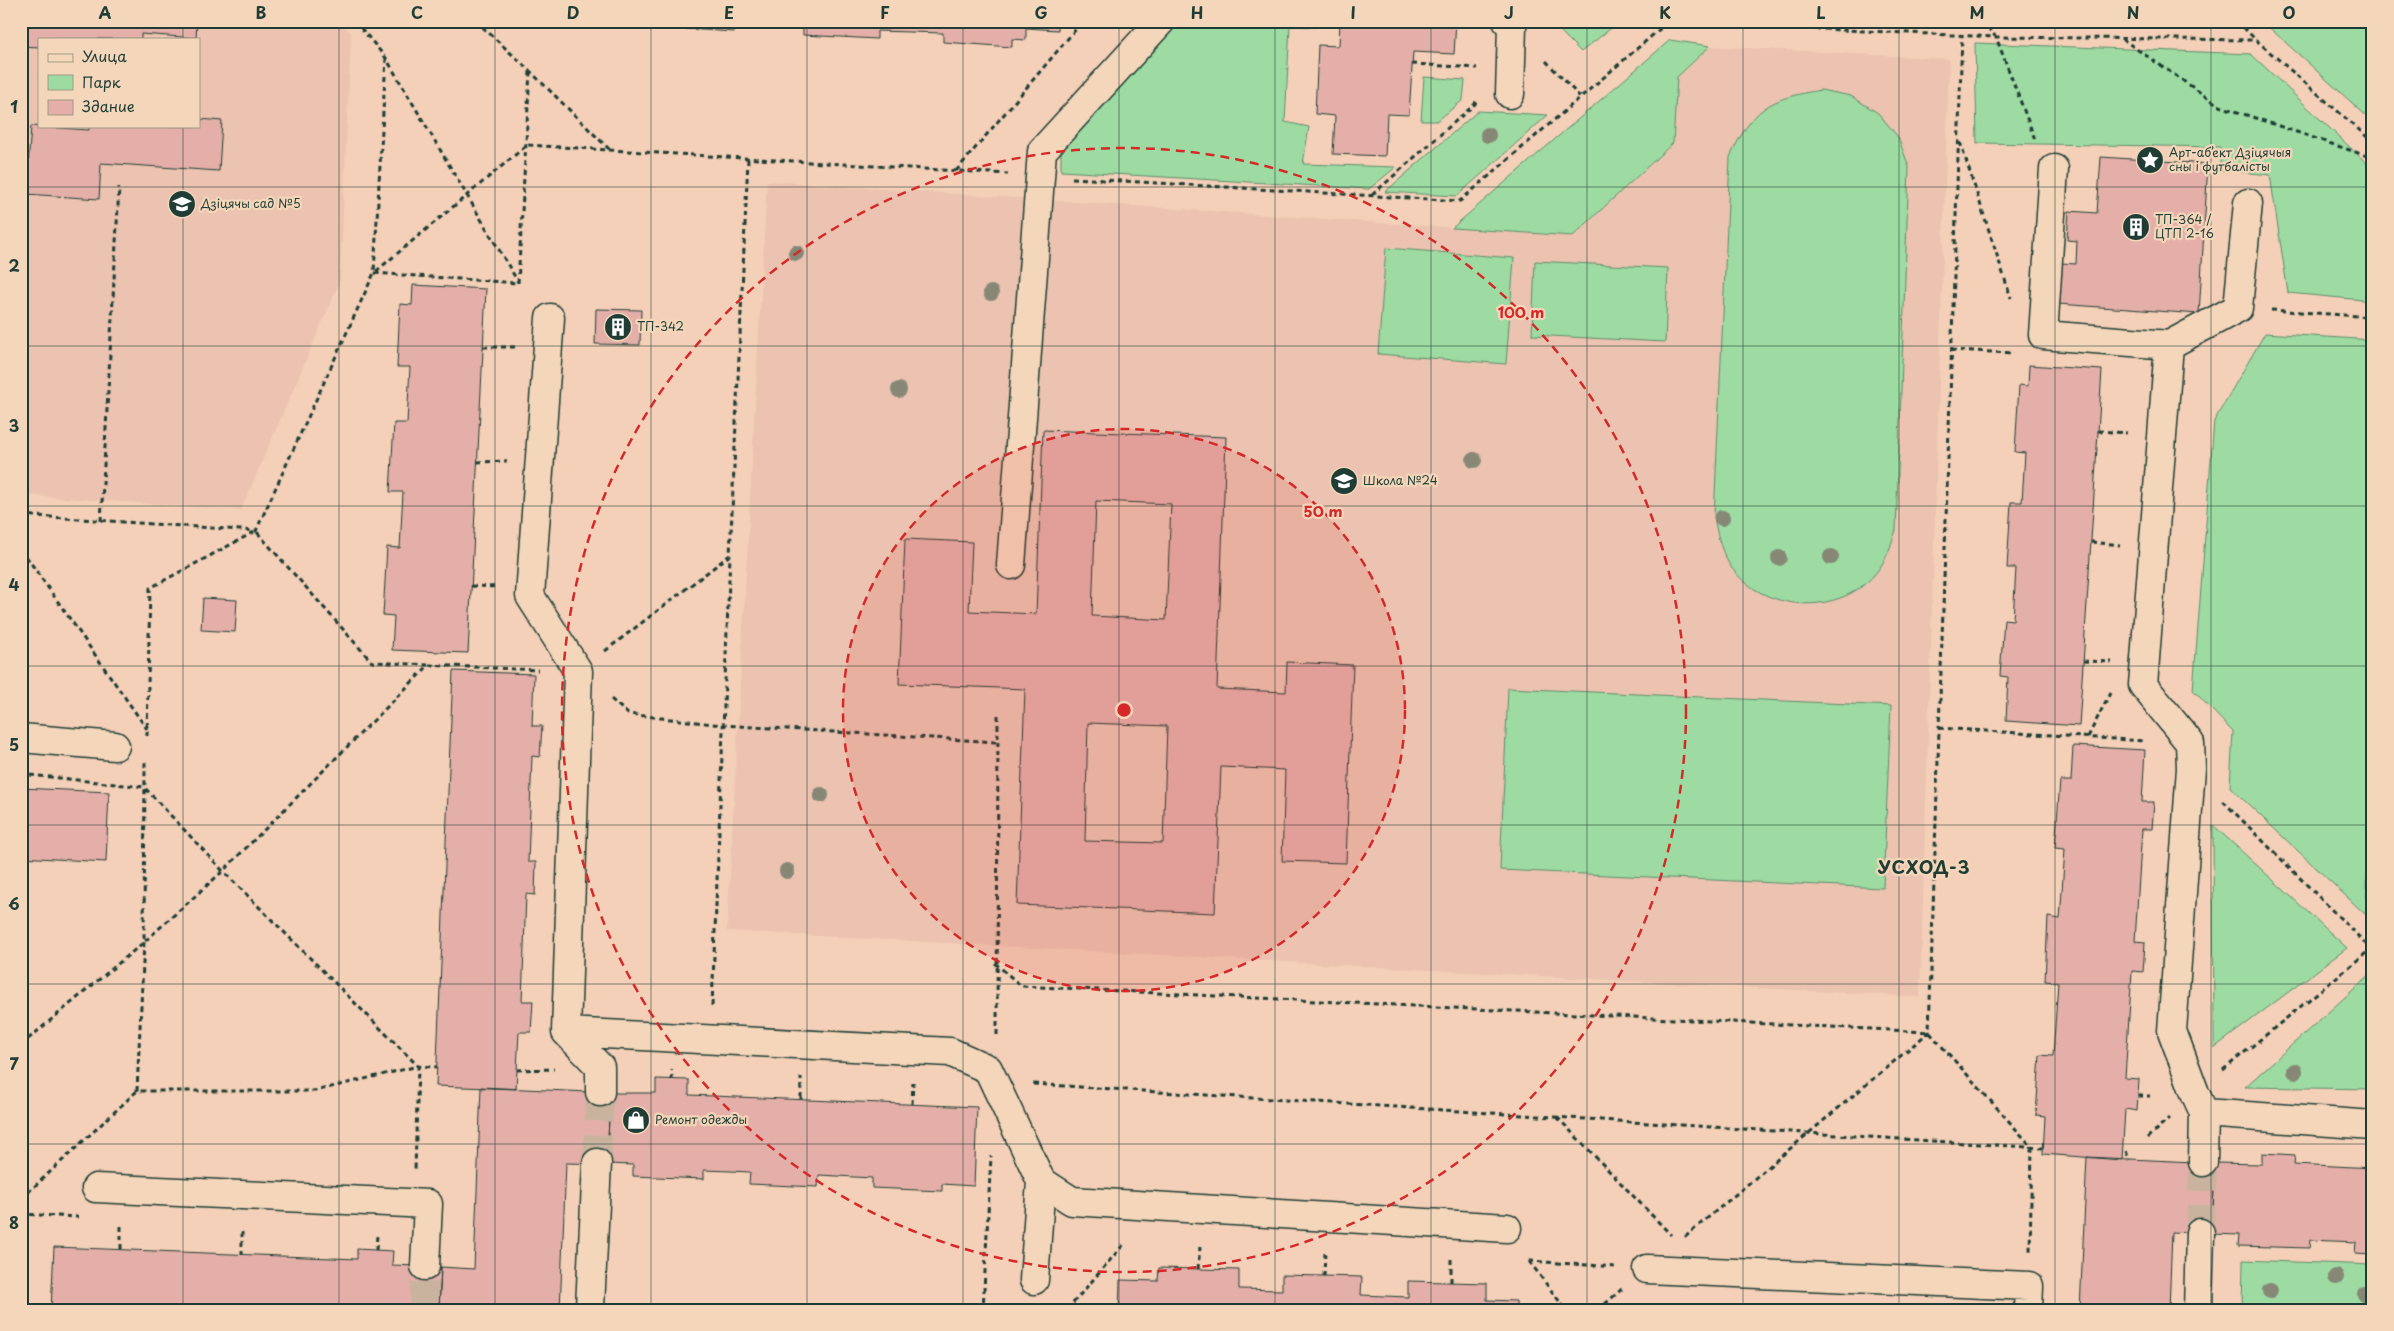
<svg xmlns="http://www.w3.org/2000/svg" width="2394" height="1331" font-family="'Playpen Sans',sans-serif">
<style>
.built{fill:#ebc3b0;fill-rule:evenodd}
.green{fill:#9ddba2;stroke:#5e8c6b}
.building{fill:#e4afa8;stroke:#1f3d34;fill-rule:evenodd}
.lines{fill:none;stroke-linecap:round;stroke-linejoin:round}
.minor-tunnel{stroke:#c9b39e;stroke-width:28;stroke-dasharray:28 14;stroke-linecap:butt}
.minor-casing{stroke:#1f3d34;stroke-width:31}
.path{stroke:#1f3d34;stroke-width:3;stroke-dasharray:5 4;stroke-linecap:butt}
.minor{stroke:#f4d6ba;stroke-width:28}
.tree{fill:#868875}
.grid{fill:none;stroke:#1f3d34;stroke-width:1;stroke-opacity:0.55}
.ring{fill:none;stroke:#d62828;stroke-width:2.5;stroke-dasharray:9 6}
.labels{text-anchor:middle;stroke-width:4.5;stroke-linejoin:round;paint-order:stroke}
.poi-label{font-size:12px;fill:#1f3d34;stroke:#f4d6ba;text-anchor:start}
.district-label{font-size:18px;font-weight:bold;letter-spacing:1px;fill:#1f3d34;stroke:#f4d6ba}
.centre{fill:#d62828;stroke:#f4d6ba;stroke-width:2.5}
.ring-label{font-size:15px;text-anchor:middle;font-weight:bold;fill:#d62828;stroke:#f4d6ba;stroke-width:4.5;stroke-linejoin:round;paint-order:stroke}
.neatline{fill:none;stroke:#1f3d34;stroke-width:2}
.grid-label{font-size:16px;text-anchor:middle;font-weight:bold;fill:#1f3d34}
</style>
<rect width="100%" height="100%" fill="#f4d0b8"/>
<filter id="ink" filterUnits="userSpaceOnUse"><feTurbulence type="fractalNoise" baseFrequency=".02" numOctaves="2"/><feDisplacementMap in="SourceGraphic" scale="10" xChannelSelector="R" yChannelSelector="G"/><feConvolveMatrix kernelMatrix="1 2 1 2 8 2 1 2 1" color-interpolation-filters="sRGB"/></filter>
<g filter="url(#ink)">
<path class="built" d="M 21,21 L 340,21 L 351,33 L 340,281 L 241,510 L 21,495 ZM 39,39 L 199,39 L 199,126 L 39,126 Z
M 1710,46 L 1949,59 L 1920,997 L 727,931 L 767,181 L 1573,236 L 1673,144 L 1677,77 Z"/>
<path class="green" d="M 1178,21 L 1317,21 L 1316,27 L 1290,26 L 1285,122 L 1309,127 L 1303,164 L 1396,167 L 1369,189 L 1061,171 L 1061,148 Z
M 1550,21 L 1620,21 L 1581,52 Z
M 2262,21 L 2373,21 L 2373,122 Z
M 1670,40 L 1710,46 L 1677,77 L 1673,143 L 1573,236 L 1452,228 Z
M 1975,43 L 2251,54 L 2373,169 L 2373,301 L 2288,293 L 2270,175 L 2220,170 L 2220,147 L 1977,143 Z
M 1424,77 L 1465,80 L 1463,100 L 1437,121 L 1421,121 Z
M 1821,90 L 1851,96 L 1878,113 L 1898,137 L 1909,167 L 1896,530 C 1892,540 1890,550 1885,559 C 1856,615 1773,618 1734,571 C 1722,556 1718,537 1714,518 L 1730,157 C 1752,109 1769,98 1821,90 Z
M 1478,111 L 1548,115 L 1457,196 L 1385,192 Z
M 1386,248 L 1514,258 L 1506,364 L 1378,354 Z
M 1535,261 L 1668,268 L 1665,342 L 1532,335 Z
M 2265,333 L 2373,340 L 2373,693 L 2366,915 L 2230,787 L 2233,732 L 2193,690 L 2214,421 Z
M 1508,688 L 1891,706 L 1883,888 L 1500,870 Z
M 2213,825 L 2347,948 L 2214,1048 Z
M 2373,972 L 2373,1089 L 2245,1087 Z
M 2243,1260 L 2373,1265 L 2373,1310 L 2242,1310 Z"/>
<path class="building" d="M 21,21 L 197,21 L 196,38 L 141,34 L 141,39 L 39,39 L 39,47 L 21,46 Z
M 668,21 L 1058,21 L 1058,30 L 1026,28 L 1026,40 L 1012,39 L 1012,47 L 943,42 L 943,33 L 877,31 L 877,39 L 803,35 L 803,27 L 736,24 L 735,32 L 668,28 Z
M 1340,21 L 1456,21 L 1454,54 L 1413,52 L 1409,115 L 1387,114 L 1385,156 L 1333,154 L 1335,116 L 1315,114 L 1318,45 L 1339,46 Z
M 199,119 L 222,121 L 219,171 L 101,163 L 99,199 L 26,194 L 31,126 L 89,130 L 89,126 L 199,126 Z
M 2101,157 L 2208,164 L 2199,314 L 2058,304 L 2061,263 L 2076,264 L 2077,241 L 2067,240 L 2069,211 L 2097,213 Z
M 413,285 L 486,289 L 468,653 L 392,650 L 394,616 L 383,615 L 387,547 L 400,548 L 403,492 L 390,492 L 394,423 L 407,423 L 410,367 L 397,367 L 400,304 L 412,305 Z
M 596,309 L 641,310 L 640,345 L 595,344 Z
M 2029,365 L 2102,370 L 2079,726 L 2006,721 L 2008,677 L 2000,676 L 2004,619 L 2013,620 L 2016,568 L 2007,568 L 2011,502 L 2022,502 L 2025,453 L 2015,452 L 2019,385 L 2028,386 Z
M 1043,430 L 1226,437 L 1217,689 L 1286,692 L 1287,662 L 1353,665 L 1346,863 L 1282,861 L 1285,770 L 1221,767 L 1215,913 L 1017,905 L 1025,689 L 899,684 L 905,539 L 972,542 L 969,611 L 1036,614 ZM 1096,501 L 1171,504 L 1166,620 L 1092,616 ZM 1088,723 L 1167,726 L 1163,843 L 1085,841 Z
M 203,598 L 237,600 L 235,632 L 201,630 Z
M 453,671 L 534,674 L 532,726 L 542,726 L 540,757 L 532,756 L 528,862 L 536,862 L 535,895 L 526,894 L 522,1001 L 533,1001 L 531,1032 L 519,1032 L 516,1089 L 436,1086 Z
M 2073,746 L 2145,750 L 2142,802 L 2154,802 L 2152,829 L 2142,829 L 2135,941 L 2145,942 L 2144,958 L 2143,972 L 2132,971 L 2125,1078 L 2139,1079 L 2137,1111 L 2125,1109 L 2122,1160 L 2043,1154 L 2045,1116 L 2036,1115 L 2040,1055 L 2053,1056 L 2058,982 L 2045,981 L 2048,917 L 2060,919 L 2065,849 L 2055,848 L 2060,781 L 2071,781 Z
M 21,788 L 109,792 L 106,862 L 21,857 Z
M 656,1079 L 689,1080 L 689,1095 L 977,1107 L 974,1186 L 942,1184 L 942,1191 L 872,1188 L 872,1178 L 819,1175 L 818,1187 L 749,1184 L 750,1172 L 730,1171 L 704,1170 L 704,1179 L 633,1176 L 633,1165 L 607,1164 L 610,1093 L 656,1093 Z
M 481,1087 L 610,1093 L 607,1164 L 566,1163 L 560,1310 L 439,1310 L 441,1267 L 474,1269 Z
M 2262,1153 L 2295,1155 L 2294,1164 L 2373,1168 L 2373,1255 L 2355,1254 L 2356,1242 L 2310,1240 L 2309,1248 L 2238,1246 L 2239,1235 L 2212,1234 L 2215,1163 L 2262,1164 Z
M 2087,1157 L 2215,1163 L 2212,1234 L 2172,1232 L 2169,1310 L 2080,1310 Z
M 54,1247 L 357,1259 L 357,1249 L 393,1251 L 392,1265 L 441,1267 L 439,1310 L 51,1310 Z
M 1159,1268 L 1239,1270 L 1239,1289 L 1282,1290 L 1282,1275 L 1362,1277 L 1361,1295 L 1408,1297 L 1408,1281 L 1487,1283 L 1487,1300 L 1516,1301 L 1516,1310 L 1119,1310 L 1120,1280 L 1158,1281 Z"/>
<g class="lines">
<path class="minor-tunnel" d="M 597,1163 L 600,1092
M 2200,1233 L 2203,1162
M 424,1310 L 425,1266"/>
<g class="minor-casing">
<path id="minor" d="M 1507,21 L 1512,26 L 1510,94
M 2054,169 L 2043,335 L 2169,345 L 2238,308 L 2248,203
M 550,318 L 530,596 L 578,671 L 566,1032 L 600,1067 L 600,1092
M 2169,345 L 2143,685 L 2190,743 L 2191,768 L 2172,1031 L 2195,1093 L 2204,1113 L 2203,1162
M 1011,565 L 1042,151 L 1161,21
M 21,738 L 115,746
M 566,1032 L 950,1052 L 988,1069 L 1041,1181 L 1072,1201 L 1507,1228
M 2204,1113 L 2373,1125
M 96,1188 L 428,1204 L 425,1266
M 1647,1269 L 2029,1286 L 2028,1310
M 1034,1280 L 1041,1181
M 592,1310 L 590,1307 L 597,1163
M 2198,1310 L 2200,1233"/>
</g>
<path class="path" d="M 355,21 L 386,58 L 518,282
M 476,21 L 530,71 L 610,150
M 1981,21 L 1996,37 L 2036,142
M 2237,21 L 2256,40
M 2122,39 L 2220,106 L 2373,158
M 386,58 L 374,273 L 518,283
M 1546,61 L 1580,97
M 1412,64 L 1477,68
M 1960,142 L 2011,298
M 956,171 L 1076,29 L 1076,21
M 1072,178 L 1460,201 L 1668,22 L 1996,37 L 2256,40 L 2373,142
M 1372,195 L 1475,104 L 1476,101
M 518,283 L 530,71
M 2271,310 L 2373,317
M 483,347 L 515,347
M 1951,350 L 2014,353
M 2098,431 L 2127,433
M 477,462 L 507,461
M 21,515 L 256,531 L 374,273 L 527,145 L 1008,174
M 101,521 L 119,187
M 2091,542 L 2120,545
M 21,549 L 147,729
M 471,586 L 498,587
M 605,651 L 730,555 L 748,159
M 2083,661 L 2112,662
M 611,699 L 628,714 L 722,725 L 997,742
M 1939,728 L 2145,741
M 147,736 L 150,588 L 256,531 L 372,662 L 428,665
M 2088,737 L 2110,693
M 21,774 L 144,787 L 223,871 L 418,1066 L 437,1067
M 2223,801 L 2373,951
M 2372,949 L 2373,920
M 995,963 L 1021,986 L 1929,1032 L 2032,1147 L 2030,1252
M 712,1006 L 730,555
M 997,1035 L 998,713
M 21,1045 L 144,942 L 223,871 L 429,665 L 538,670
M 517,1070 L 554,1069
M 2223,1070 L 2371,949
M 672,1080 L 672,1070
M 1033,1084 L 2043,1148
M 137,1091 L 144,942 L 145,762
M 2138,1096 L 2150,1096
M 801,1099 L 801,1077
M 912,1104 L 913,1082
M 1557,1117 L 1671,1235
M 2147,1138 L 2169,1118
M 2126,1151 L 2129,1160
M 21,1199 L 137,1091 L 315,1091 L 418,1066 L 415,1171
M 21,1214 L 78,1217
M 1685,1237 L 1929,1032 L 1962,35
M 121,1249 L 121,1223
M 376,1250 L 377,1235
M 242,1255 L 242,1228
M 1529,1261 L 1616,1267
M 1529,1261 L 1566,1310
M 1198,1269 L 1200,1247
M 1324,1276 L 1325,1252
M 1451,1282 L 1451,1258
M 983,1310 L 991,1156
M 1067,1310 L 1124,1244
M 1598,1310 L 1622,1289"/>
<use href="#minor" class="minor"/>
</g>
<g class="tree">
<circle cx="1488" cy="135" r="8"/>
<circle cx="796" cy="253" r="8"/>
<circle cx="991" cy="293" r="8"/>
<circle cx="899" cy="390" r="8"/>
<circle cx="1474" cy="460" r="8"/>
<circle cx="1722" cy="518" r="8"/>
<circle cx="1831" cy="557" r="8"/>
<circle cx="1779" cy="558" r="8"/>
<circle cx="821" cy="795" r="8"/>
<circle cx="787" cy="871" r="8"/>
<circle cx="2295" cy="1071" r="8"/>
<circle cx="2336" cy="1277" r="8"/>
<circle cx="2270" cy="1291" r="8"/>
<circle cx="2365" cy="1294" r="8"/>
</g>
</g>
<path class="grid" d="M 183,21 L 183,39M 339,21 L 339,1310M 495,21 L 495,1310M 651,21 L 651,1310M 807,21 L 807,1310M 963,21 L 963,1310M 1119,21 L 1119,1310M 1275,21 L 1275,1310M 1431,21 L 1431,1310M 1587,21 L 1587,1310M 1743,21 L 1743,1310M 1899,21 L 1899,1310M 2055,21 L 2055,1310M 2211,21 L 2211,1310M 183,126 L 183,1310M 21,187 L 2373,187M 21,346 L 2373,346M 21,506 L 2373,506M 21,666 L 2373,666M 21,825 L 2373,825M 21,984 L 2373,984M 21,1144 L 2373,1144"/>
<circle cx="1124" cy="710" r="281" fill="#d62828" fill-opacity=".12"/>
<g class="ring">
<circle cx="1124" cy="710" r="281"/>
<circle cx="1124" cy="710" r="562"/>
</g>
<defs>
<g id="sight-disc" transform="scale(1.4375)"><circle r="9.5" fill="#1f3d34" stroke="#f4d6ba"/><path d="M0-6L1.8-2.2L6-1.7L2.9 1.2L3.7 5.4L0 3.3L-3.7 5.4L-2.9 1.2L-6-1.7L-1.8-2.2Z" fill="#fff"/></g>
<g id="school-disc" transform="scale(1.4375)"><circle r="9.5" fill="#1f3d34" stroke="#f4d6ba"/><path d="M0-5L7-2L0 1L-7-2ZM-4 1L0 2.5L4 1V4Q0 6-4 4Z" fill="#fff"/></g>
<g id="building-disc" transform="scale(1.4375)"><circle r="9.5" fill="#1f3d34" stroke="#f4d6ba"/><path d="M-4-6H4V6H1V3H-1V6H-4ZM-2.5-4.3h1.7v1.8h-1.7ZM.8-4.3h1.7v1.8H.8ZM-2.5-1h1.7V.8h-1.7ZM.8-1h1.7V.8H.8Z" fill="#fff"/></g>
<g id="shop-disc" transform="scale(1.4375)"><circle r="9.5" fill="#1f3d34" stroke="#f4d6ba"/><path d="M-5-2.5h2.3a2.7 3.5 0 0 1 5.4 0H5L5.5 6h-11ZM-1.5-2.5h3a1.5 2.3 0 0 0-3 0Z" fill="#fff"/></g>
</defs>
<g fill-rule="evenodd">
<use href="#sight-disc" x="2150" y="160"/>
<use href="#school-disc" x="182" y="204"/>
<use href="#building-disc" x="2136" y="227"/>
<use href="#building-disc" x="618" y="327"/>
<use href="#school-disc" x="1344" y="481"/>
<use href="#shop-disc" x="636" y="1120"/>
</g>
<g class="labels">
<g class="poi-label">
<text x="2169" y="157">Арт-абʼект Дзіцячыя<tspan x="2169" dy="14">сны і футбалісты</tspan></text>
<text x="201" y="208">Дзіцячы сад №5</text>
<text x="2155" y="224">ТП-364 /<tspan x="2155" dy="14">ЦТП 2-16</tspan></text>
<text x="637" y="331">ТП-342</text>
<text x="1363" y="485">Школа №24</text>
<text x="655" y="1124">Ремонт одежды</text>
</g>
<g class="district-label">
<text x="1924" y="874">УСХОД-3</text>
</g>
</g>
<circle cx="1124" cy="710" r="8" class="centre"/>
<g class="ring-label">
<text x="1521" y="318">100 m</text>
<text x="1323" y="517">50 m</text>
</g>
<rect width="2394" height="1331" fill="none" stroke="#f4d6ba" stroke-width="55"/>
<rect x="38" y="38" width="162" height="90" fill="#f4d6ba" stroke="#9f9984"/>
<rect x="48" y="54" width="25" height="8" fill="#f4d6ba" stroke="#9f9984"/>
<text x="82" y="62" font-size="15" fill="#1f3d34">Улица</text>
<rect x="48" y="75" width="25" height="15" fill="#9ddba2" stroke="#9f9984"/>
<text x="82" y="88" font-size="15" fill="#1f3d34">Парк</text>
<rect x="48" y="100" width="25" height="15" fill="#e4afa8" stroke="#9f9984"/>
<text x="82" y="112" font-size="15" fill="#1f3d34">Здание</text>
<rect x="28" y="28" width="2338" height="1276" class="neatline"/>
<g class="grid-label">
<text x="105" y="19">A</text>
<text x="261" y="19">B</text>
<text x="417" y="19">C</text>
<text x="573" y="19">D</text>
<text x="729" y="19">E</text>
<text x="885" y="19">F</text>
<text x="1041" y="19">G</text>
<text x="1197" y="19">H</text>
<text x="1353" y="19">I</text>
<text x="1509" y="19">J</text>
<text x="1665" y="19">K</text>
<text x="1821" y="19">L</text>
<text x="1977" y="19">M</text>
<text x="2133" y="19">N</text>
<text x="2289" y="19">O</text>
<text x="14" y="113">1</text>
<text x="14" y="272">2</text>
<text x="14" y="432">3</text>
<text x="14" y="591">4</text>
<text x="14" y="751">5</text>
<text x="14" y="910">6</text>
<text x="14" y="1070">7</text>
<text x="14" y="1229">8</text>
</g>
</svg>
